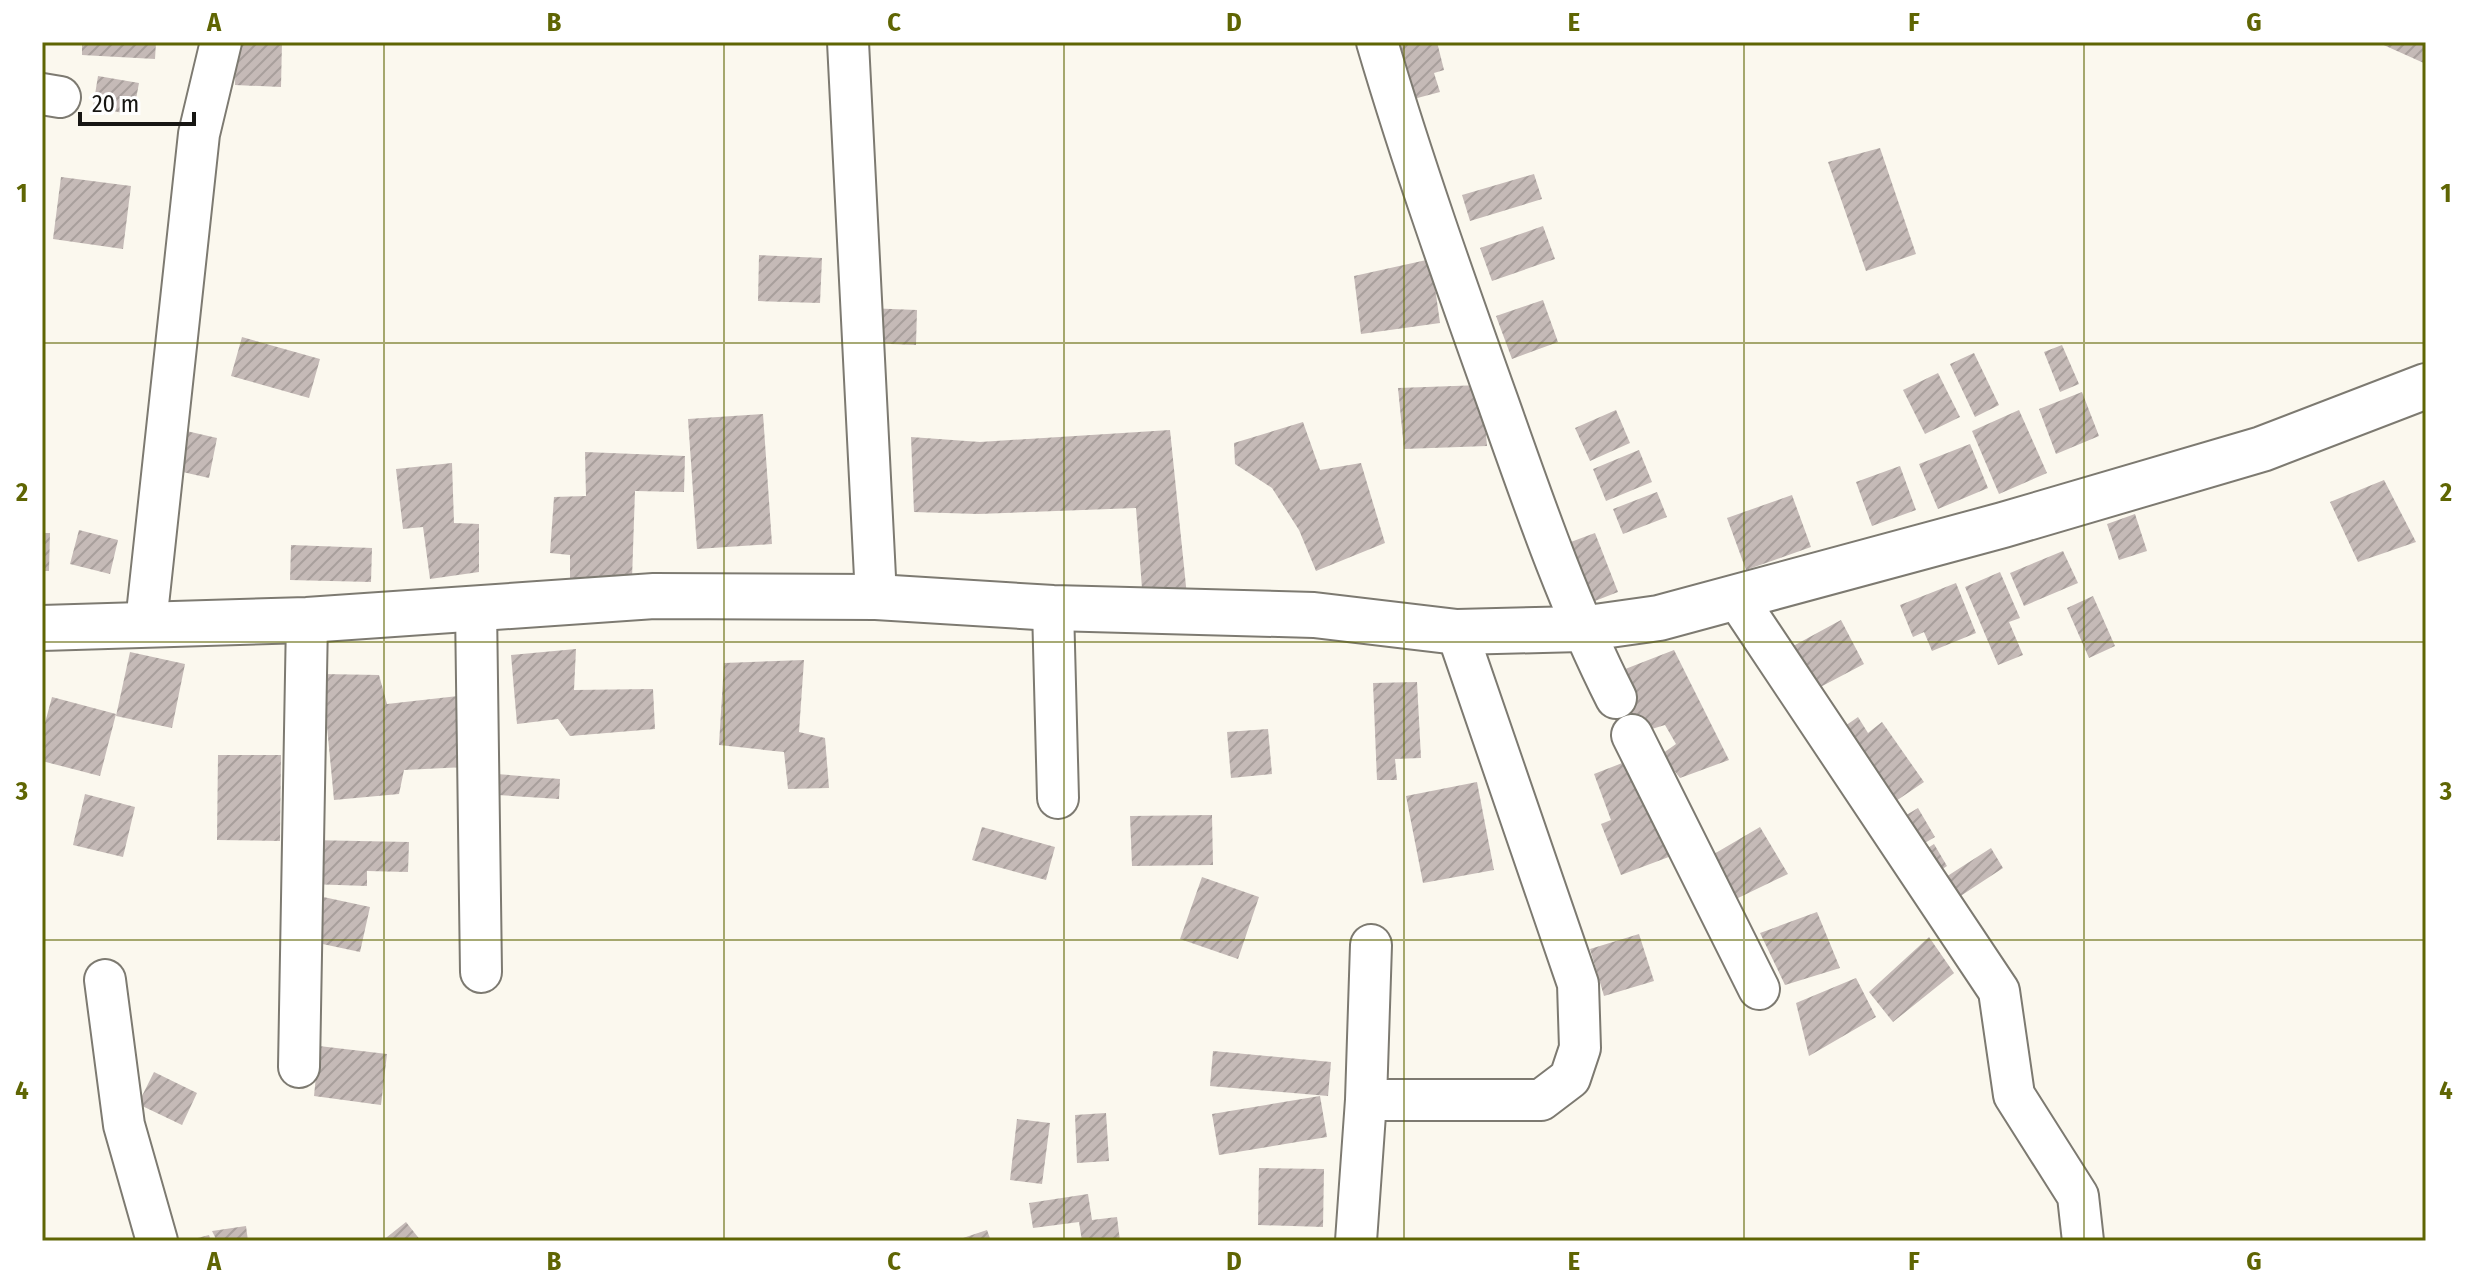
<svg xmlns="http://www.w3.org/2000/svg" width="2468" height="1283" font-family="'Fira Sans Condensed',sans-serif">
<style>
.building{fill:url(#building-hatch)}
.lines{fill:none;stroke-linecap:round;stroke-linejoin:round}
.minor-casing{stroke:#7d7a71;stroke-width:44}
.tertiary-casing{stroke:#7d7a71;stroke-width:48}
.minor{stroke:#fff;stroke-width:40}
.tertiary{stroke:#fff;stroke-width:44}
.grid{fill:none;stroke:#5f6503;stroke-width:2;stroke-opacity:0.55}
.neatline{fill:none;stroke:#5f6503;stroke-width:3}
.grid-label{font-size:26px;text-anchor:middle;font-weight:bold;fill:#5f6503}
</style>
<defs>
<pattern id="building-hatch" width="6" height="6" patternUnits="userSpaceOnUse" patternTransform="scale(2)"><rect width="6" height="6" fill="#c5bab7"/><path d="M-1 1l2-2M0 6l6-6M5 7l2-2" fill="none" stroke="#a89f9c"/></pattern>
</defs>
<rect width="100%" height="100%" fill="#fbf8ee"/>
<path class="building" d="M 82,42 L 156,42 L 155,59 L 82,55 Z
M 236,42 L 282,42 L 281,87 L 235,85 Z
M 1390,42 L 1437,42 L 1444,70 L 1434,73 L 1440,92 L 1406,101 Z
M 2377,42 L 2426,42 L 2426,64 Z
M 98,76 L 139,83 L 133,115 L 93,107 Z
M 1880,148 L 1916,254 L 1866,271 L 1828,162 Z
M 1534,174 L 1542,199 L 1470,221 L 1462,195 Z
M 61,177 L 131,186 L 123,249 L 53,239 Z
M 1543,226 L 1555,259 L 1492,281 L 1480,248 Z
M 759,255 L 822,258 L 820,303 L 758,301 Z
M 1431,259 L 1440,323 L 1361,334 L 1354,276 Z
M 1543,300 L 1558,342 L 1512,359 L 1496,316 Z
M 866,308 L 917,310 L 916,345 L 865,343 Z
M 242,337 L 320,359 L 309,398 L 231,376 Z
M 2062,345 L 2079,384 L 2060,392 L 2044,352 Z
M 1974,353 L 1999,405 L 1975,417 L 1950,364 Z
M 1938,373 L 1960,417 L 1925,434 L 1903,390 Z
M 1482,385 L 1487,446 L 1404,449 L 1398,388 Z
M 2082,392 L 2099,436 L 2056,454 L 2039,409 Z
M 1616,410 L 1630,443 L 1590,461 L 1575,428 Z
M 2019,410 L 2047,473 L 1999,494 L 1972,431 Z
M 763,414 L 772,544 L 697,549 L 688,419 Z
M 1303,422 L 1320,470 L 1361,463 L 1385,543 L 1316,571 L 1299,530 L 1272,488 L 1235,464 L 1234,443 Z
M 182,430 L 217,438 L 209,478 L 174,470 Z
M 1170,430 L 1187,596 L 1143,602 L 1136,508 L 978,514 L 914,512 L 911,437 L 980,442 Z
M 1970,444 L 1988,488 L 1938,509 L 1919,464 Z
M 1639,450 L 1652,482 L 1606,501 L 1593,469 Z
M 585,452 L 685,456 L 684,492 L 635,491 L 632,579 L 570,589 L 570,555 L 550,553 L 554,497 L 586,496 Z
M 452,463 L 454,523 L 479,524 L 479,572 L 430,579 L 423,527 L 403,529 L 396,469 Z
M 1900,466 L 1916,510 L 1872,526 L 1856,482 Z
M 2384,480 L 2416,542 L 2358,562 L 2330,502 Z
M 1657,492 L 1667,517 L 1623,534 L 1613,509 Z
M 1792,495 L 1811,547 L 1746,570 L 1727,518 Z
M 2135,514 L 2147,551 L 2119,560 L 2107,524 Z
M 79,530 L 118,540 L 110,574 L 70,564 Z
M 42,533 L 50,533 L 49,571 L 42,571 Z
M 1595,533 L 1618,592 L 1582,606 L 1560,546 Z
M 291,545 L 372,548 L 371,582 L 290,580 Z
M 2063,551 L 2078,583 L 2024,606 L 2010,573 Z
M 2000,572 L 2020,618 L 2009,622 L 2023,655 L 1998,665 L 1965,587 Z
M 1956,583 L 1976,633 L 1932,651 L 1924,632 L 1913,637 L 1900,605 Z
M 2093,596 L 2115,646 L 2089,658 L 2067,608 Z
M 1841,620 L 1864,664 L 1807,694 L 1784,651 Z
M 576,649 L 574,690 L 653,689 L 655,729 L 570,736 L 558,719 L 517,724 L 511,655 Z
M 1674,650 L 1729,760 L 1680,778 L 1666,760 L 1649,763 L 1676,744 L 1665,725 L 1625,737 L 1608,703 L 1615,673 Z
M 130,652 L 185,664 L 172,728 L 116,716 Z
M 804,660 L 799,732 L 825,738 L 829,788 L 788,789 L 784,752 L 719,745 L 724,663 Z
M 322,674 L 379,675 L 387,704 L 467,695 L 466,767 L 404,770 L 399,794 L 334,800 Z
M 1417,682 L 1421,758 L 1395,759 L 1397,780 L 1377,780 L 1373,683 Z
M 52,697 L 116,714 L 100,776 L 42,761 L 42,734 Z
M 1858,717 L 1868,733 L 1882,722 L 1924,782 L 1890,805 L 1832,735 Z
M 1268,729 L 1272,774 L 1231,778 L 1227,732 Z
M 218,755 L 281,755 L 280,841 L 217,840 Z
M 1630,760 L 1674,855 L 1621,875 L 1601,824 L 1611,820 L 1594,774 Z
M 483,773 L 560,779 L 559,799 L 481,794 Z
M 1477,782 L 1494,870 L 1423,883 L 1406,796 Z
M 85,794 L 135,807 L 123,857 L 73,845 Z
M 1918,808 L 1935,837 L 1911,851 L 1893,823 Z
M 1212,815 L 1213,865 L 1132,866 L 1130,816 Z
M 982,827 L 1055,847 L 1046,880 L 972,860 Z
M 1760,827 L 1788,874 L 1736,899 L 1714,854 Z
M 309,840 L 409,842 L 408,872 L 367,871 L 367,886 L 309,884 Z
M 1934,844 L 1947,866 L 1928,878 L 1915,856 Z
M 1991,848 L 2003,868 L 1959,897 L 1935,884 Z
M 1202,877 L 1259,897 L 1238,959 L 1180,939 Z
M 314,895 L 370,907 L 360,952 L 304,940 Z
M 1817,912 L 1840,968 L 1785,985 L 1760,933 Z
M 1639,934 L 1654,981 L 1604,996 L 1590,949 Z
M 1929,937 L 1954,973 L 1893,1022 L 1869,992 Z
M 1856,978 L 1876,1017 L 1809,1056 L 1796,1003 Z
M 319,1046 L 387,1054 L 381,1105 L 314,1096 Z
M 1213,1051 L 1331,1062 L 1328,1096 L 1210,1086 Z
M 154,1072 L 197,1093 L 182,1125 L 138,1104 Z
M 1320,1096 L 1327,1137 L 1219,1155 L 1212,1114 Z
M 1106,1113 L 1109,1161 L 1077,1163 L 1075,1115 Z
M 1017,1119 L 1050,1123 L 1042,1184 L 1010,1180 Z
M 1259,1168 L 1324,1169 L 1323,1227 L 1258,1225 Z
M 1088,1194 L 1092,1220 L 1117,1217 L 1120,1241 L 1082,1241 L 1079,1222 L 1033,1228 L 1029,1203 Z
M 406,1222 L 421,1241 L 382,1241 Z
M 246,1226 L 248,1241 L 217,1241 L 212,1231 Z
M 987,1230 L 991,1241 L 957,1241 L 957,1240 Z
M 209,1235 L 211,1241 L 190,1241 L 190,1240 Z"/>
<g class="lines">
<g class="minor-casing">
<path id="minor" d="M 848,42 L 876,597
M 1377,42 C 1413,164 1456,285 1499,405 C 1534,504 1568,603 1616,698
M 42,94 L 60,97
M 1736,597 L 1999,991 L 2014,1095 L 2078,1196 L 2083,1241
M 476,608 L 481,972
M 1053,608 L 1058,798
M 146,623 L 199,134 L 221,42
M 1632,735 L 1759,989
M 105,980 L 124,1125 L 157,1241
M 299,1067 L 307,620
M 1366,1100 L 1541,1100 L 1570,1078 L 1580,1048 L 1578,984 L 1457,632
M 1356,1241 L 1366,1100 L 1371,945"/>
</g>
<g class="tertiary-casing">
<path id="tertiary" d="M 42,628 L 307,620 L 654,596 L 876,597 L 1053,608 L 1314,615 L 1457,632 L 1581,629 L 1659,618 L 2003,525 L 2262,449 L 2426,386"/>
</g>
<use href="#minor" class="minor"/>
<use href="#tertiary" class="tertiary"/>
</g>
<path class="grid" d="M 384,42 L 384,1241M 724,42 L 724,1241M 1064,42 L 1064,1241M 1404,42 L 1404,1241M 1744,42 L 1744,1241M 2084,42 L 2084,1241M 42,343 L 2426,343M 42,642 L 2426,642M 42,940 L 2426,940"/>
<rect width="2468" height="1283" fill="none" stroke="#ffffff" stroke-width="88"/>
<path d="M80 112v12h114v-12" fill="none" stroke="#171613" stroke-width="4"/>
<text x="92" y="112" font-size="24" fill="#171613" stroke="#ffffff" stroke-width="6" paint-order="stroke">20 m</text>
<rect x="44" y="44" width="2380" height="1195" class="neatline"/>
<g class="grid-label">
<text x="214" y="31">A</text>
<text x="554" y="31">B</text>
<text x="894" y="31">C</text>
<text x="1234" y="31">D</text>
<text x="1574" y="31">E</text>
<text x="1914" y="31">F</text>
<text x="2254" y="31">G</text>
<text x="22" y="202">1</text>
<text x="2446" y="202">1</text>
<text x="22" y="501">2</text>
<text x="2446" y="501">2</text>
<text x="22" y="800">3</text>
<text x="2446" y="800">3</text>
<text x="22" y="1099">4</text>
<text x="2446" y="1099">4</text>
<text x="214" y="1270">A</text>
<text x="554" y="1270">B</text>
<text x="894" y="1270">C</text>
<text x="1234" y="1270">D</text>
<text x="1574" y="1270">E</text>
<text x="1914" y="1270">F</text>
<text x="2254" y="1270">G</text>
</g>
</svg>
